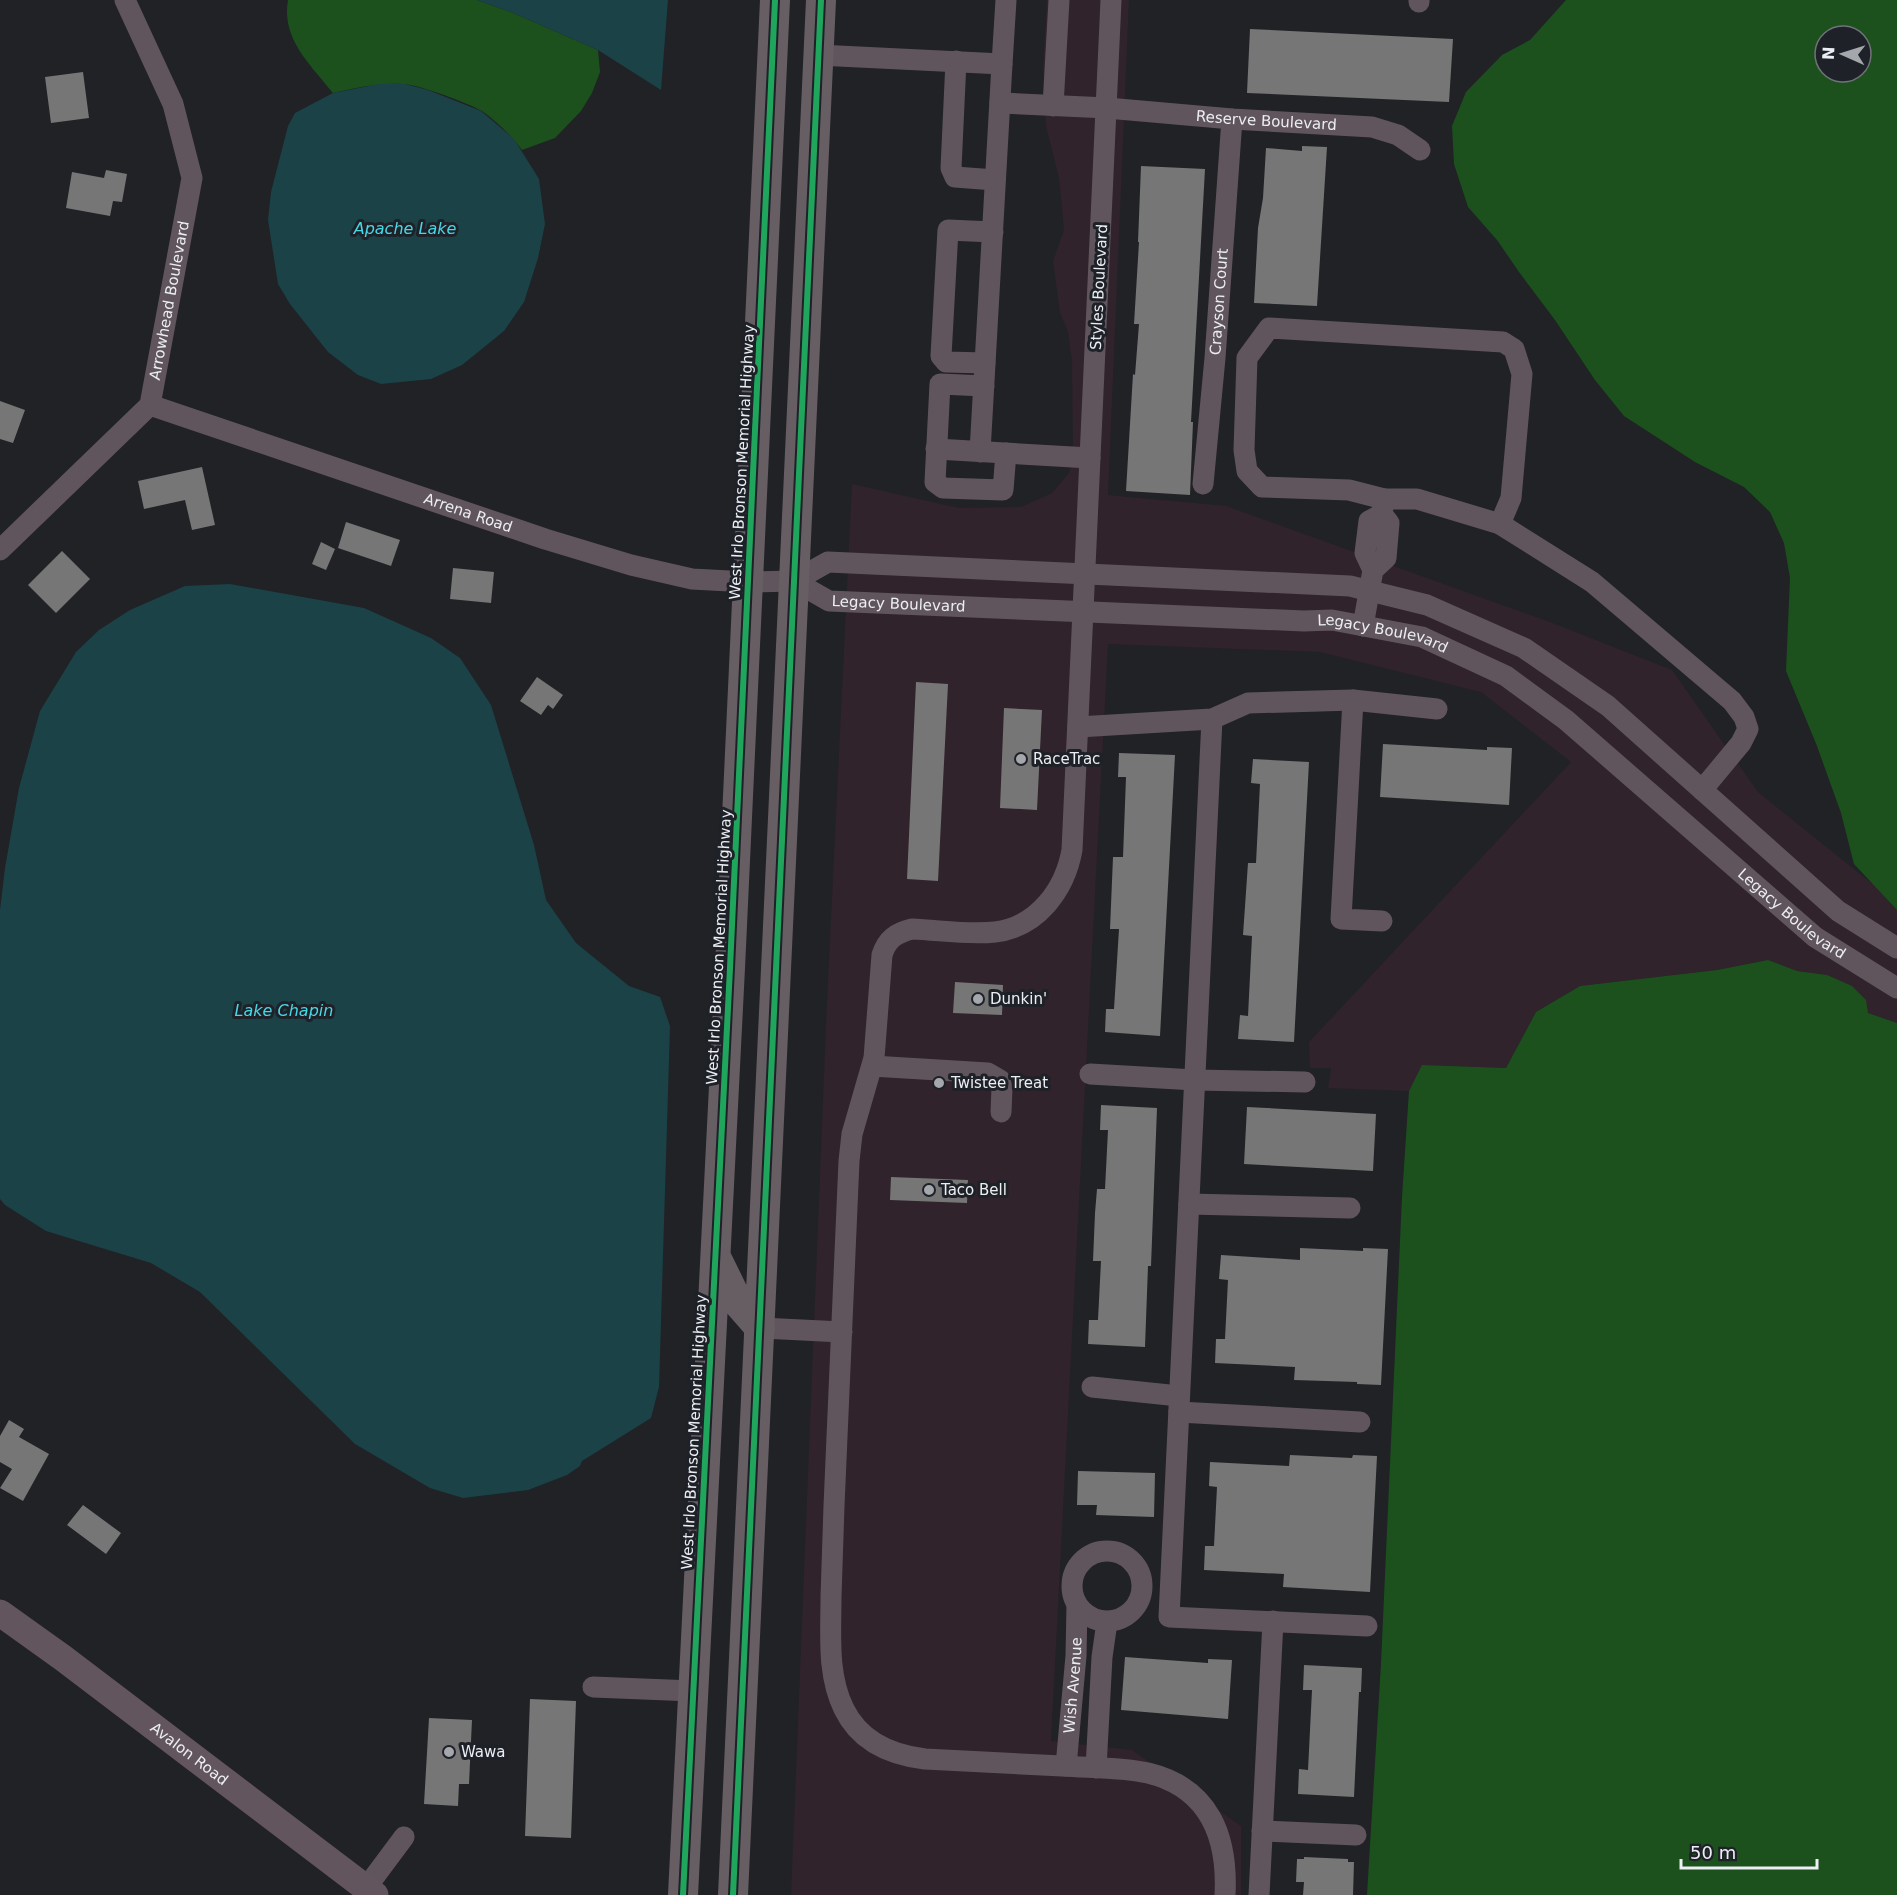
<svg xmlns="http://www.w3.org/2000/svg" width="1897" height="1895" font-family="'DejaVu Sans',sans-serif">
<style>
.commercial{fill:#30232b}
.green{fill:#1c511e;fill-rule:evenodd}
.water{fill:#1b4247}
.building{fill:#767676}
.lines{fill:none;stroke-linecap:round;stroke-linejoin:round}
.minor{stroke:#61555d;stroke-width:21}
.major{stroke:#63555e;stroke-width:27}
.highway{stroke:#665e63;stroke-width:30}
.cycleway-casing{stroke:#1e2128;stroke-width:10}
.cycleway{stroke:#20a55d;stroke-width:6}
.poi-dot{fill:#a4a7ab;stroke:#1e2128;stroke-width:2}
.labels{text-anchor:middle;stroke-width:6;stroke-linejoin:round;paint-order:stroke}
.street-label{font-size:15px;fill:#ebeef2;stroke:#1e2128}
.poi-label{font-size:15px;fill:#ebeef2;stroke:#1e2128;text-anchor:start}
.water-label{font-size:16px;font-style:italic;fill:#48d7e5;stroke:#1e2128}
</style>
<rect width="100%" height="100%" fill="#202226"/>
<path class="commercial" d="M 1047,0 L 1129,0 L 1108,495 L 1226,506 L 1550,622 L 1672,670 L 1758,792 L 1875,886 L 1897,910 L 1897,1023 L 1868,1013 L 1827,975 L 1797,971 L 1768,960 L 1717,970 L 1580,986 L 1536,1012 L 1506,1068 L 1423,1065 L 1409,1091 L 1328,1088 L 1331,1068 L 1310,1068 L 1309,1042 L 1571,762 L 1481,692 L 1320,652 L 1108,644 L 1051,1741 L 1132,1750 L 1241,1826 L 1241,1895 L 791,1895 L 827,1001 L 852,484 L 959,508 L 1021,507 L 1052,493 L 1069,473 L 1073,458 L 1072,362 L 1068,332 L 1060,313 L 1053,261 L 1064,230 L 1059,178 L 1046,126 L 1043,69 Z"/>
<path class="green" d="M 288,0 L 477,0 L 511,12 L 598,50 L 600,72 L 592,93 L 581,111 L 555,138 L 522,150 C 512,136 496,121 482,111 C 468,103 418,84 402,84 C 379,83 356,88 333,93 C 311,65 281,39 288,0 Z
M 1566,0 L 1897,0 L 1897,910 L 1854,864 L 1841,813 L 1817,746 L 1786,671 L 1790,578 L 1784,543 L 1770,512 L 1744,487 L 1695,462 L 1624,416 L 1595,380 L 1555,320 L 1519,272 L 1497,240 L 1468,207 L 1454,164 L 1452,126 L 1466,92 L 1502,55 L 1530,40 ZM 1825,36 L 1861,36 L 1861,72 L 1825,72 Z
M 1768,960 L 1797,971 L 1827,975 L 1852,986 L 1866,1000 L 1868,1013 L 1897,1023 L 1897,1895 L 1367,1895 L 1381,1664 L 1402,1197 L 1409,1091 L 1422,1065 L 1506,1068 L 1536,1012 L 1580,986 L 1717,970 Z"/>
<path class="water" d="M 477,0 L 668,0 L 661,90 L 598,50 L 511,12 Z
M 379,84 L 405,84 L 428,90 L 481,111 L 514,139 L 539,179 L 545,224 L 538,258 L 524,302 L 504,331 L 462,365 L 431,379 L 381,384 L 358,375 L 328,352 L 290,304 L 278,284 L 268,220 L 271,192 L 288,126 L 295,113 L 333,93 Z
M 230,584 L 364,608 L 431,638 L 460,658 L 491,705 L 534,845 L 546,900 L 576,943 L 629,986 L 660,997 L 670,1026 L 659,1387 L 651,1418 L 582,1461 L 580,1466 L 567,1475 L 528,1490 L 463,1498 L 430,1488 L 355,1444 L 200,1292 L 151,1263 L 46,1231 L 5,1205 L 0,1199 L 0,910 L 5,868 L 19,788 L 40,711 L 76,652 L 99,630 L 130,610 L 185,586 Z"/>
<path class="building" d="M 1250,29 L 1453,39 L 1449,102 L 1247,93 Z
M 83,72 L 89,118 L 51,123 L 45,77 Z
M 1302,146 L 1327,147 L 1317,306 L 1254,303 L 1258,228 L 1263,198 L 1266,148 L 1302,151 Z
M 1141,166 L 1205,169 L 1191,422 L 1193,422 L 1190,495 L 1126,491 L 1133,374 L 1135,375 L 1139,324 L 1134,324 L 1139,242 L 1138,242 Z
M 106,170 L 127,174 L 122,202 L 113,201 L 110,216 L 66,208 L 72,172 L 104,178 Z
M 0,401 L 25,410 L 13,443 L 0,439 Z
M 202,467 L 215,525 L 192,530 L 185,500 L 144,509 L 138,481 Z
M 346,522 L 400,540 L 391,566 L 338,548 Z
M 321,542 L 335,549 L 326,570 L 312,564 Z
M 62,551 L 90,579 L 56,613 L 28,585 Z
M 453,568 L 494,572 L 491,603 L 450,599 Z
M 537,677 L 563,695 L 553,709 L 548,705 L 541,715 L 520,701 Z
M 916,682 L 948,684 L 938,881 L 907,879 Z
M 1004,708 L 1042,710 L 1037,810 L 1000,808 Z
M 1383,744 L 1487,750 L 1487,747 L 1512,748 L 1509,805 L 1380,797 Z
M 1119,753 L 1175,755 L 1160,1036 L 1105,1032 L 1106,1009 L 1114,1009 L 1119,929 L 1110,929 L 1113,857 L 1123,857 L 1126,777 L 1118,777 Z
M 1253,759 L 1309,762 L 1294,1042 L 1238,1039 L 1240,1015 L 1248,1016 L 1252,936 L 1243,935 L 1248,863 L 1256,863 L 1260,784 L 1251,783 Z
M 955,982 L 1003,985 L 1002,1015 L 953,1013 Z
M 1101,1105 L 1157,1108 L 1151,1266 L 1148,1266 L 1145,1347 L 1088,1344 L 1089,1320 L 1098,1320 L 1101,1261 L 1093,1261 L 1095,1213 L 1097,1189 L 1105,1189 L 1108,1130 L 1100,1130 Z
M 1247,1107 L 1376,1114 L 1373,1171 L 1244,1164 Z
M 891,1177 L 968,1180 L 967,1203 L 890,1200 Z
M 1300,1248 L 1363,1251 L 1363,1248 L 1388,1249 L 1381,1385 L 1357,1384 L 1357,1382 L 1294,1380 L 1295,1367 L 1215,1363 L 1216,1339 L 1225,1339 L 1228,1280 L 1219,1279 L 1221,1255 L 1300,1260 Z
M 9,1420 L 24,1429 L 19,1437 L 49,1454 L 23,1501 L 0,1488 L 12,1469 L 0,1462 L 0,1436 Z
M 1290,1455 L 1352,1458 L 1353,1455 L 1377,1456 L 1370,1592 L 1283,1587 L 1284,1574 L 1204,1570 L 1205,1546 L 1214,1546 L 1217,1487 L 1209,1486 L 1210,1462 L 1289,1466 Z
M 1078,1471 L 1155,1473 L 1154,1517 L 1096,1515 L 1097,1505 L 1077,1505 Z
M 83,1505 L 121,1533 L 106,1554 L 67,1525 Z
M 1125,1657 L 1208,1663 L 1208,1659 L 1232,1660 L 1228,1719 L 1121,1710 Z
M 1304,1665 L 1362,1668 L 1361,1692 L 1359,1692 L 1354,1797 L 1298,1794 L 1299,1769 L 1308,1770 L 1312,1690 L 1303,1690 Z
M 530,1699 L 576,1701 L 571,1838 L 525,1836 Z
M 429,1718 L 472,1720 L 469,1784 L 459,1784 L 458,1806 L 424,1804 Z
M 1304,1857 L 1348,1859 L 1348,1862 L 1354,1862 L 1353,1895 L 1303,1895 L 1304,1882 L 1296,1882 L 1297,1859 L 1304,1859 Z"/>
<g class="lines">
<g class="minor">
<path d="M 1111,0 L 1072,850 C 1065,889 1038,927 995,932 C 968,935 939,930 912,929 C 896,933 887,939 882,955 L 874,1058 L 852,1134 L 849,1161 C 844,1276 839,1391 834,1506 C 833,1537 832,1567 831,1597 C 831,1635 827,1675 844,1709 C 860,1742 891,1755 925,1759 C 971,1761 1016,1764 1062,1766 C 1090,1768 1120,1767 1148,1773 C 1210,1788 1228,1837 1225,1895"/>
<path d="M 1419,2 L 1419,0"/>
<path d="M 818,55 L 1002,64 L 1006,0"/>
<path d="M 956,61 L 951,168 L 955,177 L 995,180"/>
<path id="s1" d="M 1000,103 L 1107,108 L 1232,119 L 1372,127 L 1398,135 L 1420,150"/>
<path d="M 1053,106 L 1059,0"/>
<path d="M 985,363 L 946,362 L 941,356 L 948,230 L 993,232"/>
<path d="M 984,386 L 940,384 L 935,482 L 943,488 L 1003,490 L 1006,453"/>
<path id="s2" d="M 150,405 L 545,539 L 631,565 L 692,579 L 748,582 L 794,581 L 828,562 L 1350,586 L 1427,605 L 1524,648 L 1608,706 L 1838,911 L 1897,948"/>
<path d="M 936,449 L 1090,458"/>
<path d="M 980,452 L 1002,64"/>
<path id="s3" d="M 1203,484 L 1215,358 L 1232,119"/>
<path d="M 1384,499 L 1349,490 L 1262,487 L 1247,471 L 1244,450 L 1247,358 L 1269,328 L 1503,342 L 1514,349 L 1522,374 L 1511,498 L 1500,524"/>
<path d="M 1382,514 L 1384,499 L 1417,499 L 1500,524 L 1592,582 L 1732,701 L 1744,717 L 1748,729 L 1741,743 L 1702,790"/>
<path id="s4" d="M 0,550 L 150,405 L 192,178 L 173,104 L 125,0"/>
<path id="s5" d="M 794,581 L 829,601 L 1304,621 L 1332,620 L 1422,637 L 1506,676 L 1566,720 L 1815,937 L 1897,988"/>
<path d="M 1363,626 L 1373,570 L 1365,553 L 1369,521 L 1382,514 L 1389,523 L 1386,558 L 1373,570"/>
<path d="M 1353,700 L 1341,919 L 1382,921"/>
<path d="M 1212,719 L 1169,1617 L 1367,1626"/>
<path d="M 1078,727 L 1212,719 L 1248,703 L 1353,700 L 1437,709"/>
<path d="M 872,1066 L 988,1073 L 1000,1080 L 1002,1088 L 1001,1112"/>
<path d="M 1090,1074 L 1195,1080 L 1305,1082"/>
<path d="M 1189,1204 L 1350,1208"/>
<path d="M 760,1328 L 842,1332"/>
<path d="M 1092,1387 L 1179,1396"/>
<path d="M 1179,1412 L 1360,1422"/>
<circle cx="1107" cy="1586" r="35"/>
<path d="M 593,1687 L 693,1691"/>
<path id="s6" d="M 1066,1766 L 1076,1656 L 1077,1605"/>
<path d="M 1096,1768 L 1102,1657 L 1107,1622"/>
<path d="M 1262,1831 L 1356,1835"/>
<path d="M 366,1888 L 404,1837"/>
<path d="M 1259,1895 L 1273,1621"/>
</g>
<path class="major" id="s7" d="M 0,1613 L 63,1658 L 375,1895"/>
<path class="highway" d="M 717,1259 L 739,1304 L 760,1328
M 683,1895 L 730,968 L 775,0
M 733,1895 L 821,0"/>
<g class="cycleway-casing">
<path id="cycleway" d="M 683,1895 L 730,968 L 775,0
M 733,1895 L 821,0"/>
</g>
<use href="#cycleway" class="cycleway"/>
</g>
<g class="poi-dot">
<circle cx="1021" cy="759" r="6"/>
<circle cx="978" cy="999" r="6"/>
<circle cx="939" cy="1083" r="6"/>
<circle cx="929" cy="1190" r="6"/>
<circle cx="449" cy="1752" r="6"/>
</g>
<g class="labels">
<g class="street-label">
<text dy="5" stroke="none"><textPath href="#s1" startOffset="267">Reserve Boulevard</textPath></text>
<text transform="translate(1099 287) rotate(-87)" y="5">Styles Boulevard</text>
<text dy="5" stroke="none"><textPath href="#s4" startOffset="315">Arrowhead Boulevard</textPath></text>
<text dy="5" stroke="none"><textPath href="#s3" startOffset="183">Crayson Court</textPath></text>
<text transform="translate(742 462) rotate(-87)" y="5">West Irlo Bronson Memorial Highway</text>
<text dy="5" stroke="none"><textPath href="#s2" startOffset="336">Arrena Road</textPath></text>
<text dy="5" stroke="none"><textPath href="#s5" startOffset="110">Legacy Boulevard</textPath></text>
<text dy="5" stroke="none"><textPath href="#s5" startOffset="596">Legacy Boulevard</textPath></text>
<text dy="5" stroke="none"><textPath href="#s5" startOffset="1100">Legacy Boulevard</textPath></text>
<text transform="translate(719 947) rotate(-87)" y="5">West Irlo Bronson Memorial Highway</text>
<text transform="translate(694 1432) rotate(-87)" y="5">West Irlo Bronson Memorial Highway</text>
<text dy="5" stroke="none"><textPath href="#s6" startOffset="81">Wish Avenue</textPath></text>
<text dy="5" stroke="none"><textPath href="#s7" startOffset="236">Avalon Road</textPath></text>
</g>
<g class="poi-label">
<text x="1033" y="764">RaceTrac</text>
<text x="990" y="1004">Dunkin'</text>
<text x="951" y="1088">Twistee Treat</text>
<text x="941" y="1195">Taco Bell</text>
<text x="461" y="1757">Wawa</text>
</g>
<g class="water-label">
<text x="405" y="234">Apache Lake</text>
<text x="284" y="1016">Lake Chapin</text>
</g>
</g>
<g transform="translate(1843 54) rotate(273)"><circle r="28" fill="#1e2128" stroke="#707379" stroke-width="1.5"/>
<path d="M0-4.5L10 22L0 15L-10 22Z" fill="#a4a7ab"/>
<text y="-9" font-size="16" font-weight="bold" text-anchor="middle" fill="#ebeef2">N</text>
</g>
<path d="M1681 1859v9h136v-9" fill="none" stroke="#ebeef2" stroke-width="3"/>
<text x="1690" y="1859" font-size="18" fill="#ebeef2" stroke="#1e2128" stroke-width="4.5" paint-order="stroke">50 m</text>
</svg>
